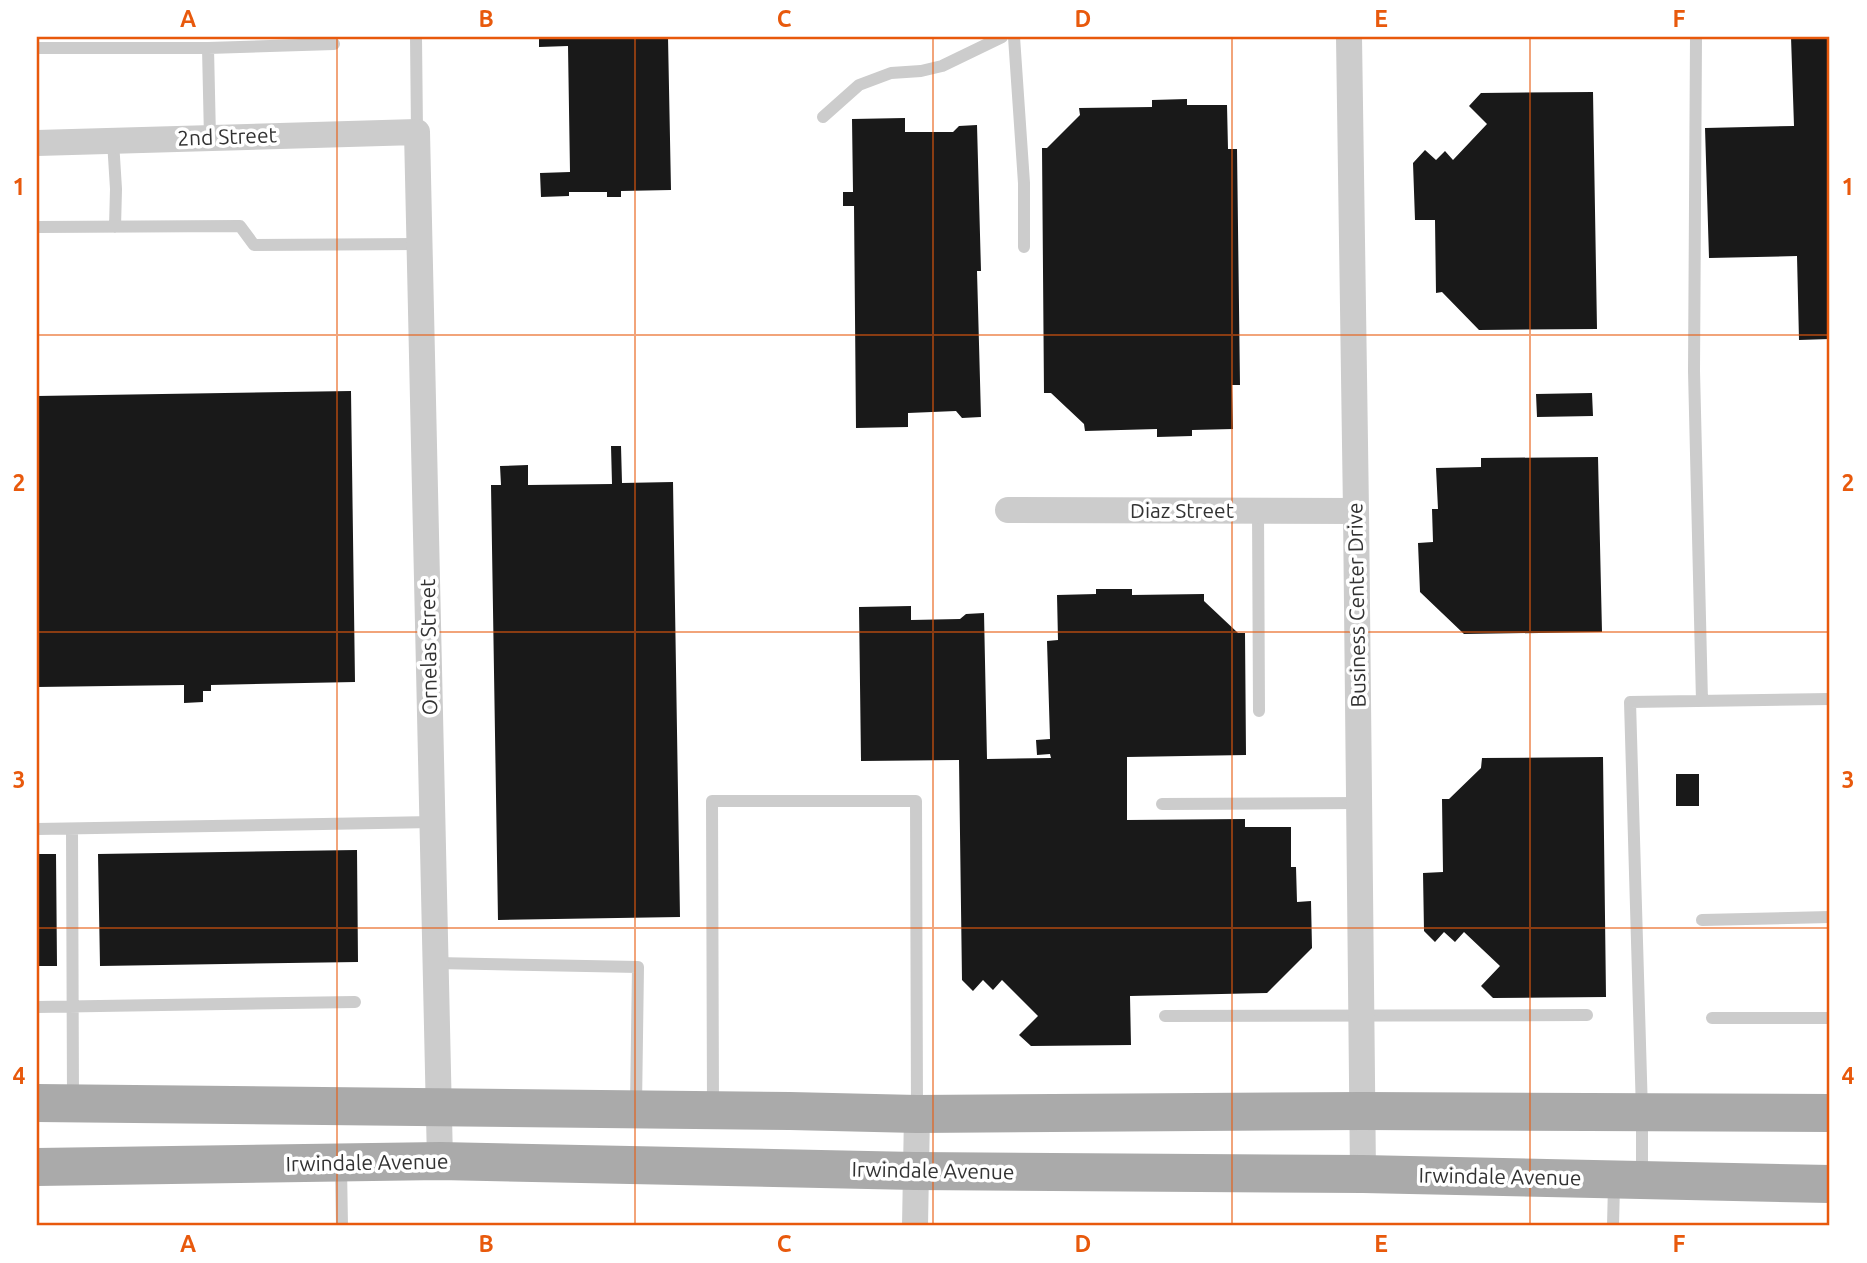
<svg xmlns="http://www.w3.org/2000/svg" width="1867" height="1263" font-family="Ubuntu,sans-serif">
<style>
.building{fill:#191919}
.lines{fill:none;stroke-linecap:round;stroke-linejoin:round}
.lane{stroke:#ccc;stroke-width:12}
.street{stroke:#ccc;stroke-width:26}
.primary{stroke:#aaa;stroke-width:38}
.grid{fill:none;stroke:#e8590c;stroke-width:2;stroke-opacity:0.55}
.labels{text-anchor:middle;stroke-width:7;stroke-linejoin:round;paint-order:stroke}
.street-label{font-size:21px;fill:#323232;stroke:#fff}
.neatline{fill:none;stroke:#e8590c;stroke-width:2.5}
.grid-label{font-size:23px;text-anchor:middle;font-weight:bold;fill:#e8590c}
</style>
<rect width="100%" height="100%" fill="#fff"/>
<path class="building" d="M 539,37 L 668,37 L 671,190 L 621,191 L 621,197 L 607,197 L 607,192 L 569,192 L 569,196 L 541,197 L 540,173 L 570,172 L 568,46 L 539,47 Z
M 1791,37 L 1830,37 L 1830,339 L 1799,340 L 1797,256 L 1709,258 L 1705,128 L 1794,126 Z
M 1593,92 L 1597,329 L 1479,330 L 1442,292 L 1436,293 L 1435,220 L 1415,220 L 1413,163 L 1425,150 L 1436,160 L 1445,151 L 1453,160 L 1487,124 L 1469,106 L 1481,93 Z
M 1187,99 L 1187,105 L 1227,105 L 1228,149 L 1237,149 L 1240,385 L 1232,385 L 1233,429 L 1192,430 L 1192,436 L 1157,437 L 1157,429 L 1085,431 L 1084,424 L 1051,393 L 1044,393 L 1042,148 L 1047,148 L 1080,115 L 1079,108 L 1152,107 L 1152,100 Z
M 905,118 L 905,132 L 953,132 L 959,126 L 977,125 L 981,271 L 977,271 L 981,417 L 962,418 L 956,411 L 908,413 L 908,427 L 856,428 L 854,206 L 843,206 L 843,192 L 853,192 L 852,119 Z
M 351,391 L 355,682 L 211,685 L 211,691 L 203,691 L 203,702 L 184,703 L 184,685 L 37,687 L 37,396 Z
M 1592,393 L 1593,416 L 1537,417 L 1536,394 Z
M 611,446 L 621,446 L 622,483 L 673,482 L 680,917 L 498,920 L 491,485 L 501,485 L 500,466 L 528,465 L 528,485 L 612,484 Z
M 1598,457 L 1602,632 L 1464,634 L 1420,592 L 1418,543 L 1433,542 L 1432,509 L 1438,509 L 1436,468 L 1481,467 L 1481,458 Z
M 1096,589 L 1132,589 L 1132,595 L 1204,594 L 1204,601 L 1238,633 L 1245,633 L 1246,755 L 1127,757 L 1127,820 L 1245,819 L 1245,827 L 1291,827 L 1291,867 L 1296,867 L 1297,902 L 1311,901 L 1312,948 L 1267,993 L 1130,996 L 1131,1045 L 1031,1046 L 1019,1035 L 1038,1016 L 1002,980 L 993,990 L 983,980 L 973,991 L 962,980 L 959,760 L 861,761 L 859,607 L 911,606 L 911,620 L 960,619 L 966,614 L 984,613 L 987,759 L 1051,758 L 1050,754 L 1037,755 L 1036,740 L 1050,739 L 1047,641 L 1058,640 L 1057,595 L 1096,594 Z
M 1603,757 L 1606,997 L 1493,998 L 1481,986 L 1500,966 L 1464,932 L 1455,942 L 1444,932 L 1435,942 L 1424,931 L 1423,873 L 1443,872 L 1442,799 L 1449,799 L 1481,768 L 1482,758 Z
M 1676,774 L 1699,774 L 1699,806 L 1676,806 Z
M 357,850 L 358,962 L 100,966 L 98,854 Z
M 37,854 L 56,854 L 57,966 L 37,966 Z"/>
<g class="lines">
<path class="lane" d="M 416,37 L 417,132
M 1014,37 L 1024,183 L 1024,247
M 1696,37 L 1694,371 L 1702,701
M 37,48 L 208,48 L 210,138
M 208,48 L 334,44
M 823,117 L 859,85 L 891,73 L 921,71 L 942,66 L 1002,37
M 113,141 L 116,189 L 115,227
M 37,227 L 240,226 L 254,245 L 419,244
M 1258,511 L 1259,711
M 1162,804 L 1360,803
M 37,829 L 433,822
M 72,829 L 73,1098
M 1702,920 L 1830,917
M 436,963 L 638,967 L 636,1106
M 37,1007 L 355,1002
M 1165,1016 L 1587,1015
M 1712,1018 L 1830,1018
M 713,1107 L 712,801 L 916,801 L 917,1110
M 341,1167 L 342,1226
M 1642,1177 L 1642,1112 L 1630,702 L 1830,699
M 1613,1226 L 1614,1185"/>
<path class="street" d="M 1349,37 L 1356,511 L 1363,1174
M 37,143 L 417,132 L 440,1161
M 1008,510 L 1356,511
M 915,1226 L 917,1114"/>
<path class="primary" d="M 37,1103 L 790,1111 L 917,1114 L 1362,1111 L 1830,1113
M 37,1167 L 440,1161 L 915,1171 L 1363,1174 L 1830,1184"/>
</g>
<path class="grid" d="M 337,37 L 337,1226M 635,37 L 635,1226M 933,37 L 933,1226M 1232,37 L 1232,1226M 1530,37 L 1530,1226M 37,335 L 1830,335M 37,632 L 1830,632M 37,928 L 1830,928"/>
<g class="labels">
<g class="street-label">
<text transform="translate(227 137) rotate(-2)" y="7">2nd Street</text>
<text x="1182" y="518">Diaz Street</text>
<text transform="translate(1357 605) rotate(-91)" y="7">Business Center Drive</text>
<text transform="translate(429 647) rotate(-91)" y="7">Ornelas Street</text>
<text transform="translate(367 1163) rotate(-1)" y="7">Irwindale Avenue</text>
<text transform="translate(933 1171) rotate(1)" y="7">Irwindale Avenue</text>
<text transform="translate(1500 1177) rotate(1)" y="7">Irwindale Avenue</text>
</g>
</g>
<rect width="1867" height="1263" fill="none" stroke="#ffffff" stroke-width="77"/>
<rect x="38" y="38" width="1790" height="1186" class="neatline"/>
<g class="grid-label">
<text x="188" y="27">A</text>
<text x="486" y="27">B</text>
<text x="784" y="27">C</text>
<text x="1083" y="27">D</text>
<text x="1381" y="27">E</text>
<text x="1679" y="27">F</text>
<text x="19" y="195">1</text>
<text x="1848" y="195">1</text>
<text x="19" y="491">2</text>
<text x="1848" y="491">2</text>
<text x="19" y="788">3</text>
<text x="1848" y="788">3</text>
<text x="19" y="1084">4</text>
<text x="1848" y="1084">4</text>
<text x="188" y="1252">A</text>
<text x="486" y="1252">B</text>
<text x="784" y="1252">C</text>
<text x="1083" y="1252">D</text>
<text x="1381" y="1252">E</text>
<text x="1679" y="1252">F</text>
</g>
</svg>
